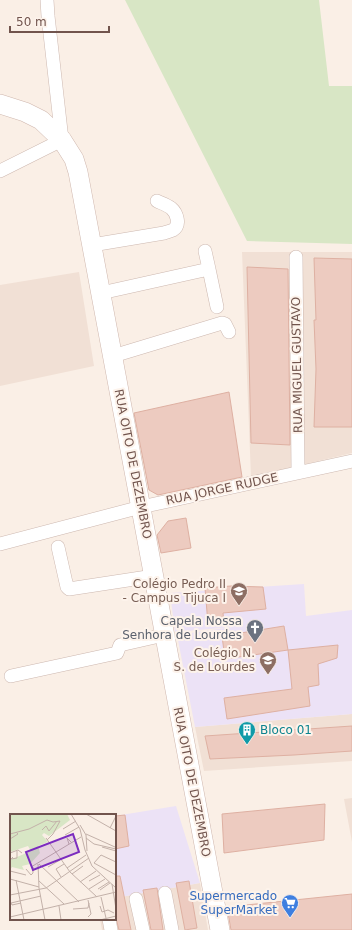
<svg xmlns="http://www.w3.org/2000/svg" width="352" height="930" font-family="'DejaVu Sans',sans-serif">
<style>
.residential{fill:#f1e0d5}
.education{fill:#ece2f6}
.green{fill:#d8e6c5}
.building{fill:#edcbc0;stroke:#deb0a2}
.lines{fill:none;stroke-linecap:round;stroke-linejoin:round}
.street-casing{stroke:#cdb8b0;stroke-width:14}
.secondary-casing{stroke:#cfb7ae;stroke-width:20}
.street{stroke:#fff;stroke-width:13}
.secondary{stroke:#fff;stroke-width:19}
.labels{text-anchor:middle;stroke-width:4;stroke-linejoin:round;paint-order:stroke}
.street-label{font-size:12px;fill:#71544d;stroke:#fdf3eb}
.education-label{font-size:12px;fill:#785e54;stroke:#fdf3eb;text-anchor:end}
.worship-label{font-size:12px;fill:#5b616d;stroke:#fdf3eb;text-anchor:end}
.culture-label{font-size:12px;fill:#0d838f;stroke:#fdf3eb;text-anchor:start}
.shop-label{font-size:12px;fill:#366cbe;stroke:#fdf3eb;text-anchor:end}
.inset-road{fill:none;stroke:#c3b1a9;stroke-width:1}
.view{fill:#7b2cbf;fill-opacity:0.15;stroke:#7b2cbf;stroke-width:2}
.inset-edge{fill:none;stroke:#71544d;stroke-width:2}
</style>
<rect width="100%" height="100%" fill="#faefe6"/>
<path class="residential" d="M 242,252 L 352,252 L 352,453 L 251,477 Z
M 79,272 L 94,366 L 0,386 L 0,285 Z
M 352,714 L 352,761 L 204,771 L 195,727 Z
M 352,798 L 352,842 L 344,799 Z
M 200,883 L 208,930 L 102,930 L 100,919 L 115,919 L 115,898 Z"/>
<path class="education" d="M 304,584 L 306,616 L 352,610 L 352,714 L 195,727 L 177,635 L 232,627 L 175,632 L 170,593 Z
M 176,806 L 200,883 L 115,898 L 115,816 Z"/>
<path class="green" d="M 125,0 L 319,0 L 329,86 L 352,86 L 352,244 L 247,241 Z"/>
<path class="building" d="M 314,258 L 352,259 L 352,427 L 314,427 L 316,369 L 314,320 L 316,320 Z
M 247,267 L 288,269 L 290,445 L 251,443 Z
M 229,392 L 242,477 L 158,495 L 149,490 L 134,413 Z
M 186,518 L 191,548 L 161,553 L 157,535 L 168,521 Z
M 231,586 L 263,587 L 266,609 L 223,613 L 224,624 L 208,624 L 205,588 Z
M 284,626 L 288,650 L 225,659 L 222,636 Z
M 338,645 L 337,658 L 318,664 L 319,685 L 308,687 L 310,706 L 227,719 L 224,698 L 292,689 L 288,650 Z
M 352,726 L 352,751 L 294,755 L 210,759 L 205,736 Z
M 325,804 L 324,840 L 224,853 L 222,814 Z
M 125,815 L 129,846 L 115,849 L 115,816 Z
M 115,876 L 120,876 L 131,930 L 119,930 L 115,914 Z
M 189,881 L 197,928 L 185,930 L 176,883 Z
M 157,888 L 163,930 L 151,930 L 143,890 Z
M 352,894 L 352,930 L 231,930 L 227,907 Z"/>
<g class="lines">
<g class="street-casing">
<path id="street" d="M 0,171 L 62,140 L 48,16 L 47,0
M 92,245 L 164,233 C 167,232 171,231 173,230 C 181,225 177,213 171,208 C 167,205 161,203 157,201
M 205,251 L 209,269
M 296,257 L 298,472
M 101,293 L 209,269 L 217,307
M 113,356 L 222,323 L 225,324 L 229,332
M 0,544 L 141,507 L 352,461
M 58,547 L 67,587 L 69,589 L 154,576
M 11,676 L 117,653 L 120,645 L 164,635
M 165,893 L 172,930
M 136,899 L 143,930
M 109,919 L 111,930"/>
</g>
<g class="secondary-casing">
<path id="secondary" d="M 0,104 L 25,112 L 41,120 L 62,140 L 74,159 L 78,172 L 220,930"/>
</g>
<use href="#street" class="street"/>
<use href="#secondary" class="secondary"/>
</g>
<defs>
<g id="school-pin" transform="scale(0.9)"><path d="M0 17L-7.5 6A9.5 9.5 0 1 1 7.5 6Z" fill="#8d6e63" stroke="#fdf3eb"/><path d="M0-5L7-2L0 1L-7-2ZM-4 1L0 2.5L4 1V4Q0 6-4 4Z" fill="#fff"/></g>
<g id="church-pin" transform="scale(0.9)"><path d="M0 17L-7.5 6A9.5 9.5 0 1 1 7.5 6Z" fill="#6b7280" stroke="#fdf3eb"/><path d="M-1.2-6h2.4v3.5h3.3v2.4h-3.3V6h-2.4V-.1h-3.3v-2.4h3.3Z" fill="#fff"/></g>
<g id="building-pin" transform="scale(0.9)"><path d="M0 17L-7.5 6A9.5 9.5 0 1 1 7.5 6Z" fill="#0f9aa8" stroke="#fdf3eb"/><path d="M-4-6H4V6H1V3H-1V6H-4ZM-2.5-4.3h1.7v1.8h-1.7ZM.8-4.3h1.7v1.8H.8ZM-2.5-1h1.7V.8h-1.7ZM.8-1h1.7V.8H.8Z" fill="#fff"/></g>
<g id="supermarket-pin" transform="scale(0.9)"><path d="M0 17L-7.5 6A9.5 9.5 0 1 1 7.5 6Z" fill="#3f7fe0" stroke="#fdf3eb"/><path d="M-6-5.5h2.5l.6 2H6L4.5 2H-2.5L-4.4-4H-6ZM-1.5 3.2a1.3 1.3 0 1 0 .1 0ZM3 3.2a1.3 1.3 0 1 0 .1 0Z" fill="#fff"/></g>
</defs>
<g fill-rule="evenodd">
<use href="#school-pin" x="239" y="591"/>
<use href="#church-pin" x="255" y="628"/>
<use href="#school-pin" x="268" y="660"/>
<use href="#building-pin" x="247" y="730"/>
<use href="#supermarket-pin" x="290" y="903"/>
</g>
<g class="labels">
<g class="street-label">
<text transform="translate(297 365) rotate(-91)" y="4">RUA MIGUEL GUSTAVO</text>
<text transform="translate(133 464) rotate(79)" y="4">RUA OITO DE DEZEMBRO</text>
<text transform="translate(222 489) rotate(-12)" y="4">RUA JORGE RUDGE</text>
<text transform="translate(192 782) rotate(79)" y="4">RUA OITO DE DEZEMBRO</text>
</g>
<g class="education-label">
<text x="226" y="588">Colégio Pedro II<tspan x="226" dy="14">- Campus Tijuca I</tspan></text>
<text x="255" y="657">Colégio N.<tspan x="255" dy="14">S. de Lourdes</tspan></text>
</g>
<g class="worship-label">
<text x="242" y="625">Capela Nossa<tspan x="242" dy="14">Senhora de Lourdes</tspan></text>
</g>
<g class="culture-label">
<text x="260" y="734">Bloco 01</text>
</g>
<g class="shop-label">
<text x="277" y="900">Supermercado<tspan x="277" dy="14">SuperMarket</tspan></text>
</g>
</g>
<g transform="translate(10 814)">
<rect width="106" height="106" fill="#faefe6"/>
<path d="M 0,0 L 57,0 L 60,6 L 39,22 L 34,19 L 32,21 L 38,28 L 28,32 L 30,39 L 20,50 L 12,52 L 14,56 L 2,53 L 0,56 L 0,46 L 21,37 L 18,32 L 0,38 Z" fill="#d8e6c5"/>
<path class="inset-road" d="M 61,0 L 70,15 L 75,36 L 82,52 L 106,74M 76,0 L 106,17M 70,11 L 76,21 L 77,37M 100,14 L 106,2M 53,15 L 66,7M 32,16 L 36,12 L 39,17 L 47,7M 0,20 L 19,15 L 37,6 L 43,8 L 50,7 L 43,20 L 37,26M 76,20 L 105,33M 55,21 L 69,13M 36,24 L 60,58 L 87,83M 76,24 L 84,30 L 106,35M 0,25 L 8,20 L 6,18M 59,30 L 57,24 L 62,29M 92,33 L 106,37M 0,39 L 8,36 L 12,39M 3,43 L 1,45 L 7,44 L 7,37M 106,48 L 91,41 L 84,49 L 106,61M 28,50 L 29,74 L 35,106M 29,50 L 69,88M 21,53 L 71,23M 38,53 L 50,46M 57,54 L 76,41M 16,55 L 21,61 L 23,59 L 23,53M 0,57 L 16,61M 62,60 L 73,52M 51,63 L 46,55 L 54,50M 0,65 L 29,73M 6,66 L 14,106M 29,67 L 54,90M 79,67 L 90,61M 70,68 L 86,57M 102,70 L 106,95M 79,75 L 95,65M 88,75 L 99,68M 90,76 L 100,69M 0,81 L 36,74 L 79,44M 91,83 L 96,104M 11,89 L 2,91 L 1,89 L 31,82M 49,92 L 51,106M 90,92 L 92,98 L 98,96 L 104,99M 63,95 L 78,94 L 79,89M 0,103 L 106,78M 78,103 L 81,100 L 78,86M 90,106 L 106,102"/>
<path class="view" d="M 63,20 L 69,38 L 23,56 L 16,38 Z"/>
<rect width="106" height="106" class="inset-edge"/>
</g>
<path d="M10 26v6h99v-6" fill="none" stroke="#71544d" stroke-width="2"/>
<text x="16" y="26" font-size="12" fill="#71544d" stroke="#fdf3eb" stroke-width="3" paint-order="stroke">50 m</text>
</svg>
